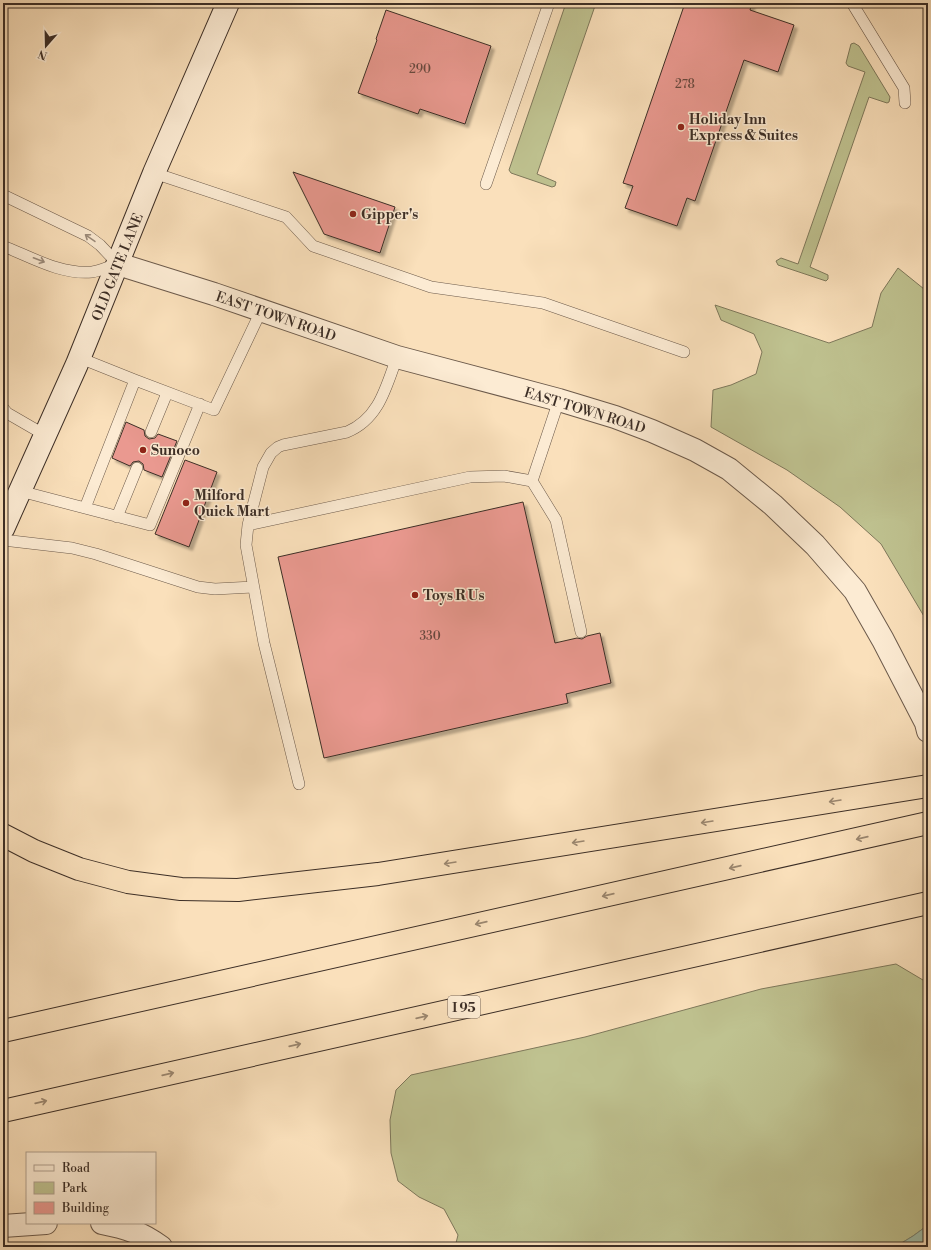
<svg xmlns="http://www.w3.org/2000/svg" width="931" height="1250" font-family="'Libre Bodoni',serif">
<style>
.green{fill:#bfc290;stroke:#7e785b}
.water{fill:#9fbeaa;stroke:#778475}
.building{fill:#ea9990;stroke:#3c2e26;filter:url(#shadow)}
.lines{fill:none;stroke-linecap:round;stroke-linejoin:round}
.lane-casing{stroke:#6c5a4b;stroke-width:12}
.street-casing{stroke:#6c5a4b;stroke-width:24}
.secondary-casing{stroke:#3c2e26;stroke-width:24}
.highway-casing{stroke:#3c2e26;stroke-width:24}
.lane{stroke:#fcebd3;stroke-width:11}
.street{stroke:#fcebd3;stroke-width:22}
.secondary{stroke:#fcebd3;stroke-width:22}
.highway{stroke:#fae0bb;stroke-width:22}
.oneway{stroke:#9c8c7c}
.oneway2{stroke:#9b8770}
.poi-dot{fill:#8f2418;stroke:#fcebd3;stroke-width:1.5}
.labels{text-anchor:middle;stroke-width:3;stroke-linejoin:round;paint-order:stroke}
.number-label{font-size:12px;fill:#684940}
.shield{fill:#fcebd3;stroke:#76675a;stroke-width:1}
.shield-label{font-size:13px;font-weight:bold;fill:#3c2e26}
.poi-label{font-size:14px;font-weight:bold;fill:#3c2e26;stroke:#fcebd3;text-anchor:start}
.street-label{font-size:14px;fill:#3c2e26;stroke:#fcebd3}
</style>
<defs>
<filter id="shadow"><feDropShadow dx="3.5" dy="3.5" stdDeviation="1" flood-color="#0004"/></filter>
</defs>
<rect width="100%" height="100%" fill="#fae0bb"/>
<filter id="stains"><feTurbulence type="fractalNoise" baseFrequency=".005" numOctaves="4"/><feColorMatrix values="0 0 0 0 .2 0 0 0 0 .09 0 0 0 0 .02 0 0 0 .5 -.17"/></filter>
<radialGradient id="worn" r=".72"><stop offset=".6" stop-color="#630" stop-opacity="0"/><stop offset="1" stop-color="#630" stop-opacity=".3"/></radialGradient>
<path class="green" d="M 566,3 L 596,3 L 537,174 L 556,182 L 555,186 L 552,187 L 511,173 L 509,170 Z
M 854,43 L 859,46 L 890,97 L 889,102 L 887,103 L 869,97 L 810,267 L 828,275 L 828,279 L 826,281 L 778,265 L 776,261 L 781,258 L 798,264 L 865,72 L 848,66 L 846,63 L 851,44 Z
M 898,268 L 924,289 L 928,301 L 928,623 L 881,544 L 840,507 L 787,470 L 711,427 L 713,390 L 731,385 L 756,374 L 762,352 L 754,334 L 721,320 L 715,305 L 829,343 L 872,327 L 881,293 Z
M 896,964 L 928,983 L 928,1225 L 913,1236 L 895,1247 L 455,1247 L 458,1235 L 444,1209 L 419,1197 L 398,1181 L 391,1153 L 390,1120 L 396,1090 L 411,1075 L 585,1037 L 761,989 Z"/>
<path class="water" d="M 928,1225 L 928,1247 L 895,1247 L 913,1236 Z"/>
<path class="building" d="M 685,3 L 752,3 L 750,10 L 794,25 L 778,72 L 744,60 L 695,201 L 687,198 L 677,226 L 625,208 L 633,186 L 623,183 Z
M 386,10 L 491,46 L 465,124 L 420,109 L 418,114 L 358,93 L 377,40 L 376,39 Z
M 293,172 L 395,207 L 380,253 L 324,234 Z
M 126,422 L 144,430 L 145,436 L 149,439 L 155,438 L 158,434 L 177,441 L 162,477 L 144,470 L 143,464 L 139,461 L 133,462 L 130,466 L 112,458 Z
M 185,460 L 217,472 L 189,547 L 155,534 Z
M 523,502 L 555,643 L 577,638 L 582,639 L 587,636 L 600,633 L 611,683 L 566,694 L 568,703 L 324,758 L 278,557 Z"/>
<g class="lines">
<g class="lane-casing">
<path id="lane" d="M 852,3 L 904,88 L 905,103
M 154,173 L 286,217 L 313,246 L 431,287 L 543,303 L 684,352
M 486,184 L 549,3
M 3,195 L 88,236 L 100,245 L 118,264 C 110,266 100,271 92,272 C 61,275 31,257 3,246
M 80,358 L 135,380 L 214,410 L 261,311
M 559,400 L 532,481 L 556,520 L 581,632
M 3,408 L 7,413 L 45,435
M 151,432 L 167,393
M 20,491 L 150,525 L 200,404
M 85,508 L 135,380
M 117,517 L 137,468
M 248,525 L 470,477 L 504,476 L 532,481
M 3,540 L 72,548 L 96,554 L 198,587 L 215,589 L 253,587
M 299,784 L 264,643 L 246,545 L 248,525 L 263,467 L 271,453 L 278,447 L 283,445 L 347,432 C 379,419 386,387 397,357"/>
</g>
<g class="street-casing">
<path id="street" d="M 118,264 L 214,294 L 397,357 L 559,400 L 615,417 L 652,431 L 695,450 L 729,469 L 773,505 L 815,545 L 855,591 L 883,640 L 926,723 L 928,731
M 102,1223 C 127,1228 140,1232 161,1247
M 3,1226 L 46,1223"/>
</g>
<g class="secondary-casing">
<path id="secondary" d="M 3,529 L 77,364 L 154,173 L 228,3"/>
</g>
<g class="highway-casing">
<path id="highway" d="M 3,835 L 34,851 L 79,869 L 128,882 L 181,889 L 238,890 L 378,874 L 928,786
M 3,1031 L 928,823
M 3,1111 L 928,903"/>
</g>
<use href="#lane" class="lane"/>
<use href="#street" class="street"/>
<use href="#secondary" class="secondary"/>
<use href="#highway" class="highway"/>
</g>
<defs><path id="oneway-shaft" d="M-6 0H5M1.5-3L5.5 0L1.5 3" fill="none" stroke-width="1.6" stroke-linecap="round" stroke-linejoin="round"/></defs>
<g class="oneway">
<use href="#oneway-shaft" transform="translate(90 238) rotate(-145)"/>
<use href="#oneway-shaft" transform="translate(39 260) rotate(21)"/>
</g>
<g class="oneway2">
<use href="#oneway-shaft" transform="translate(835 801) rotate(171)"/>
<use href="#oneway-shaft" transform="translate(707 822) rotate(171)"/>
<use href="#oneway-shaft" transform="translate(862 838) rotate(167)"/>
<use href="#oneway-shaft" transform="translate(578 842) rotate(171)"/>
<use href="#oneway-shaft" transform="translate(450 863) rotate(171)"/>
<use href="#oneway-shaft" transform="translate(735 867) rotate(167)"/>
<use href="#oneway-shaft" transform="translate(608 895) rotate(167)"/>
<use href="#oneway-shaft" transform="translate(481 923) rotate(167)"/>
<use href="#oneway-shaft" transform="translate(422 1017) rotate(-13)"/>
<use href="#oneway-shaft" transform="translate(295 1045) rotate(-13)"/>
<use href="#oneway-shaft" transform="translate(168 1074) rotate(-13)"/>
<use href="#oneway-shaft" transform="translate(41 1102) rotate(-13)"/>
</g>
<g class="poi-dot">
<circle cx="681" cy="127" r="4"/>
<circle cx="353" cy="214" r="4"/>
<circle cx="143" cy="450" r="4"/>
<circle cx="186" cy="503" r="4"/>
<circle cx="415" cy="595" r="4"/>
</g>
<g class="labels">
<g class="number-label">
<text x="420" y="73">290</text>
<text x="685" y="88">278</text>
<text x="430" y="640">330</text>
</g>
<rect class="shield" x="448" y="996" width="32" height="22" rx="3"/>
<g class="shield-label">
<text x="464" y="1012">I 95</text>
</g>
<g class="poi-label">
<text x="689" y="124">Holiday Inn<tspan x="689" dy="16">Express &amp; Suites</tspan></text>
<text x="361" y="219">Gipper's</text>
<text x="151" y="455">Sunoco</text>
<text x="194" y="500">Milford<tspan x="194" dy="16">Quick Mart</tspan></text>
<text x="423" y="600">Toys R Us</text>
</g>
<g class="street-label">
<text transform="translate(117 267) rotate(-68)" y="5">OLD GATE LANE</text>
<text transform="translate(276 316) rotate(19)" y="5">EAST TOWN ROAD</text>
<text transform="translate(585 410) rotate(17)" y="5">EAST TOWN ROAD</text>
</g>
</g>
<rect width="931" height="1250" fill="none" stroke="#fae0bb" stroke-width="16"/>
<rect x="4" y="4" width="923" height="1242" fill="none" stroke="#3c2e26" stroke-width="2"/>
<rect x="8" y="8" width="915" height="1234" fill="none" stroke="#3c2e26"/>
<rect x="26" y="1152" width="130" height="72" fill="#fcebd3" stroke="#af9f8e"/>
<rect x="34" y="1165" width="20" height="6" fill="#fcebd3" stroke="#af9f8e"/>
<text x="62" y="1172" font-size="12" fill="#3c2e26">Road</text>
<rect x="34" y="1182" width="20" height="12" fill="#bfc290" stroke="#af9f8e"/>
<text x="62" y="1192" font-size="12" fill="#3c2e26">Park</text>
<rect x="34" y="1202" width="20" height="12" fill="#ea9990" stroke="#af9f8e"/>
<text x="62" y="1212" font-size="12" fill="#3c2e26">Building</text>
<g transform="translate(46 46) rotate(200)" stroke="#fcebd3" stroke-width="3" paint-order="stroke">
<path d="M0-3L7 15L0 10L-7 15Z" fill="#3c2e26"/>
<text y="-6" font-size="11" font-weight="bold" text-anchor="middle" fill="#3c2e26">N</text>
</g>
<rect width="100%" height="100%" filter="url(#stains)"/>
<rect width="100%" height="100%" fill="url(#worn)"/>
</svg>
